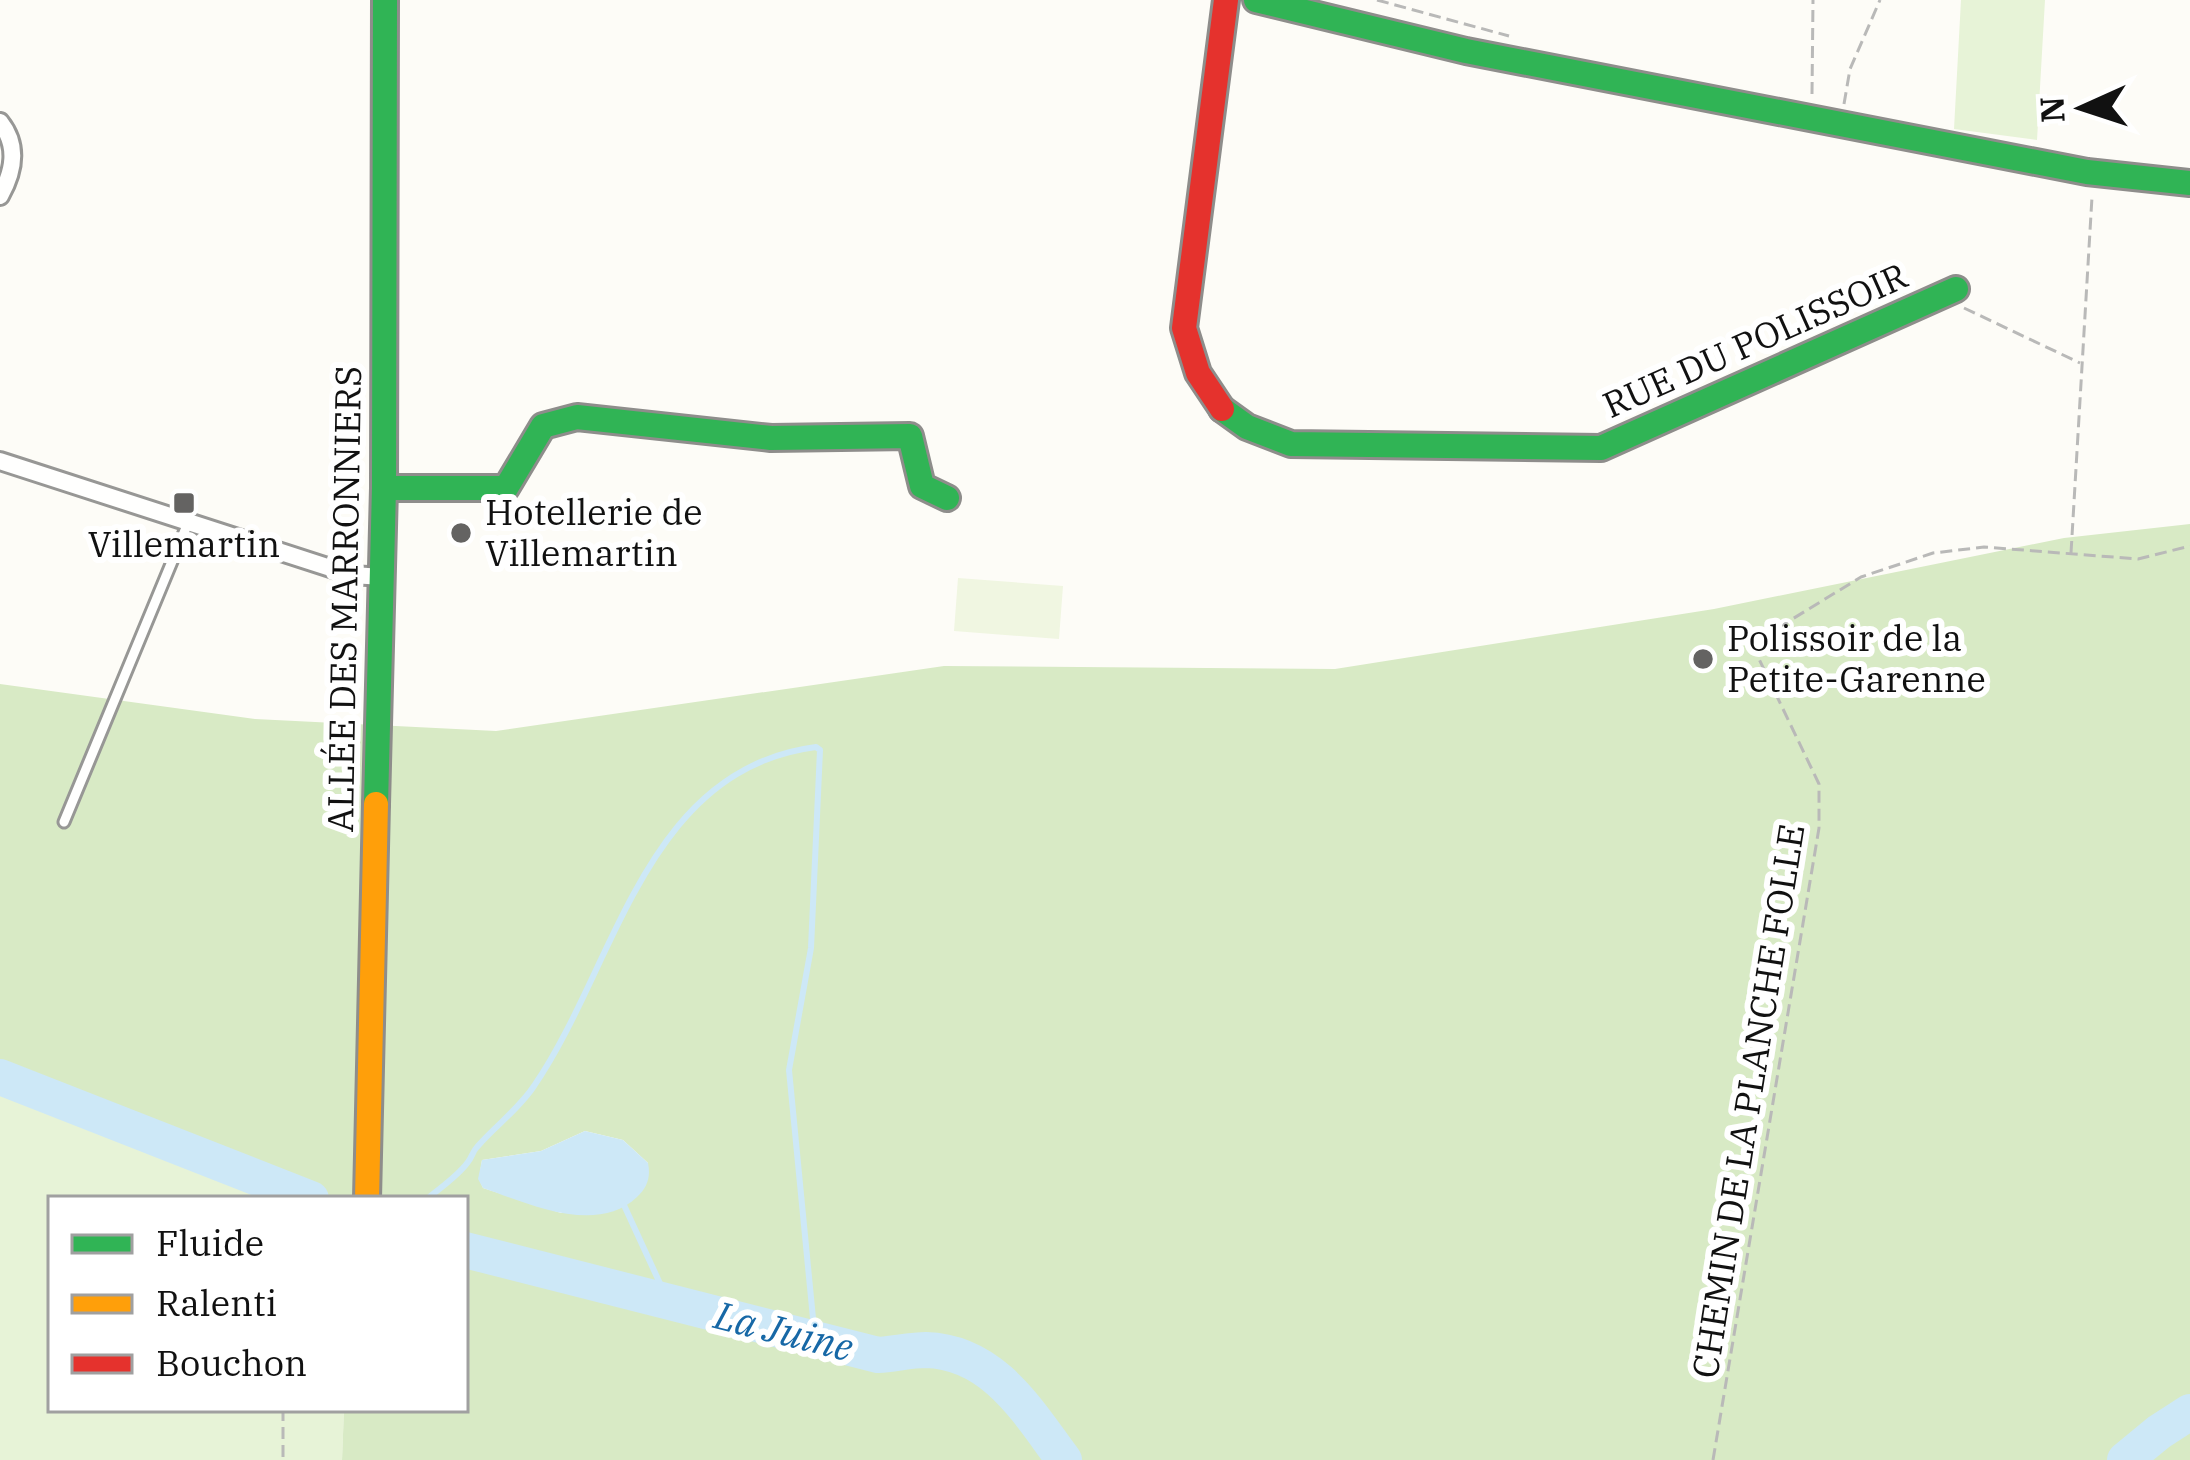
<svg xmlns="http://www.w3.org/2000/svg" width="2190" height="1460" font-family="'IBM Plex Serif',serif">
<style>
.green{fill:#e7f3d7}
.forest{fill:#d8eac5;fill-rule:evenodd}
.pitch{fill:#f0f6e1}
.water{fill:#cde8f7}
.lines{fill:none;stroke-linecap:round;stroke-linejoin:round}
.stream{stroke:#cde8f7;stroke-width:6}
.river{stroke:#cde8f7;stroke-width:36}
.lane-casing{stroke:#979795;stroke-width:15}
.street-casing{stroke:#979795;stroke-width:22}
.fast-casing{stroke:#8e8d8b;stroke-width:30}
.slow-casing{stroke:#8e8d8b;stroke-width:30}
.jam-casing{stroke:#8e8d8b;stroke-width:30}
.path{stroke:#b9b9b8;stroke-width:3;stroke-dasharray:12 6;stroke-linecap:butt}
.lane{stroke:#fffffe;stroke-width:9}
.street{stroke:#fffffe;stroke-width:16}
.fast{stroke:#30b455;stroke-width:24}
.slow{stroke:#ff9f0a;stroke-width:24}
.jam{stroke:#e5322d;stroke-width:24}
.poi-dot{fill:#646362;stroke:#fff;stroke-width:4.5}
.labels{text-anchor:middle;stroke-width:12;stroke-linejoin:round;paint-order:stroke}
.street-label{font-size:36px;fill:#111;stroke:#fff}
.poi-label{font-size:36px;fill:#111;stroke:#fff;text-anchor:start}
.water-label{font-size:39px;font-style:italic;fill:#1768a6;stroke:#fff}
</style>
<rect width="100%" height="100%" fill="#fdfcf7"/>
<path class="green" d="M 1961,0 L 2045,0 L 2037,140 L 1954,129 Z
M 0,1080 L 314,1199 L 51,1199 L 51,1409 L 344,1409 L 342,1460 L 0,1460 Z"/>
<path class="forest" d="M 2190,524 L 2190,1460 L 342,1460 L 344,1409 L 465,1409 L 465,1199 L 314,1199 L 0,1080 L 0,684 L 255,719 L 496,731 L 944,666 L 1335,669 L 1714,609 L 2064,538 ZM 585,1131 L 623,1140 L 648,1163 L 601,1213 L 561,1213 L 483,1188 L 479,1179 L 482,1160 L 541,1151 Z"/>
<path class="pitch" d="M 958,578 L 1063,586 L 1059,639 L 954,631 Z"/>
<path class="water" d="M 585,1131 L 623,1140 L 648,1163 C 651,1177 647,1188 637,1197 C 596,1236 527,1203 483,1188 L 478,1179 L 482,1160 L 541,1151 Z"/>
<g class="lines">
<path class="stream" d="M 427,1199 C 440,1188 458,1176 468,1162 C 472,1157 473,1151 477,1147 C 495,1126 519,1109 534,1086 C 616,967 644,769 816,747 L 820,750 L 811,948 L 789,1070 L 815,1339
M 623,1203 L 669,1303"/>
<path class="river" d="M 0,1077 L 311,1199
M 465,1250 L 878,1355 C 894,1354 911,1350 926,1350 C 994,1352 1028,1412 1064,1460
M 2125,1460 L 2159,1432 L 2190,1412"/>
<g class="lane-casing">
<path id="lane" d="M 64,822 L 188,523"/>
</g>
<g class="street-casing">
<path id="street" d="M 0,122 C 19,146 14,171 0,196
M 0,461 L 352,575 L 383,577"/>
</g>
<g class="fast-casing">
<path id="fast" d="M 1256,0 L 1466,51 L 2087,172 L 2190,183
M 1222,409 L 1247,427 L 1291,444 L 1601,448 L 1956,289
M 384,488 L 506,488 L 543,426 L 577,417 L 771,438 L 910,436 L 922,486 L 947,498
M 376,804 L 384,488 L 385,0"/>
</g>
<g class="slow-casing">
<path id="slow" d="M 367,1199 L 376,804"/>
</g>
<g class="jam-casing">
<path id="jam" d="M 1222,409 L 1198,373 L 1184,328 L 1226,0"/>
</g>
<path class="path" d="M 1377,0 L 1509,36
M 1812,94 L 1813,0
M 1844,104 L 1850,69 L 1880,0
M 1964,308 L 2080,363
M 2071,553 L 2092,197
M 283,1409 L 283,1460
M 1713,1460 L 1819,828 L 1819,784 L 1759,659 L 1763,637 L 1861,577 L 1933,553 L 1984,547 L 2138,559 L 2190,546"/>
<use href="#lane" class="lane"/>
<use href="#street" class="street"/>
<use href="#fast" class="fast"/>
<use href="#slow" class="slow"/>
<use href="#jam" class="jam"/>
</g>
<g class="poi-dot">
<rect x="172" y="491" width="24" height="24" rx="6"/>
<circle cx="461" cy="533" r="12"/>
<circle cx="1703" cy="659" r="12"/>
</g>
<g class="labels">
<g class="street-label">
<text transform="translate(1755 340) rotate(-24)" y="13">RUE DU POLISSOIR</text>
<text transform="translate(344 599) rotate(-89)" y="13">ALLÉE DES MARRONNIERS</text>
<text transform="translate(1748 1101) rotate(-81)" y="13">CHEMIN DE LA PLANCHE FOLLE</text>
</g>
<g class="poi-label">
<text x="485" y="525">Hotellerie de<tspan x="485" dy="41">Villemartin</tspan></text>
<text x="184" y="557" text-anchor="middle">Villemartin</text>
<text x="1727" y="651">Polissoir de la<tspan x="1727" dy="41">Petite-Garenne</tspan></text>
</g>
<g class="water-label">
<text transform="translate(784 1331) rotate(14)" y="14">La Juine</text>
</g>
</g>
<rect x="48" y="1196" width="420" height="216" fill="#ffffff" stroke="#a0a0a0" stroke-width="3"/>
<rect x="72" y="1235" width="60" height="18" fill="#30b455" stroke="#a0a0a0" stroke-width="3"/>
<text x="156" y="1256" font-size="36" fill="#111111">Fluide</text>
<rect x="72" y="1295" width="60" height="18" fill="#ff9f0a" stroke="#a0a0a0" stroke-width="3"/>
<text x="156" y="1316" font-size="36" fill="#111111">Ralenti</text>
<rect x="72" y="1355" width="60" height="18" fill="#e5322d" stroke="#a0a0a0" stroke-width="3"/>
<text x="156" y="1376" font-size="36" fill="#111111">Bouchon</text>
<g transform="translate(2082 108) rotate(267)" stroke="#ffffff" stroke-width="9" paint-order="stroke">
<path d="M0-9L21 45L0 30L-21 45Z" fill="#111111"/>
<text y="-18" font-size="33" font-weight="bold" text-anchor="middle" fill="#111111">N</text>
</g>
</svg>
